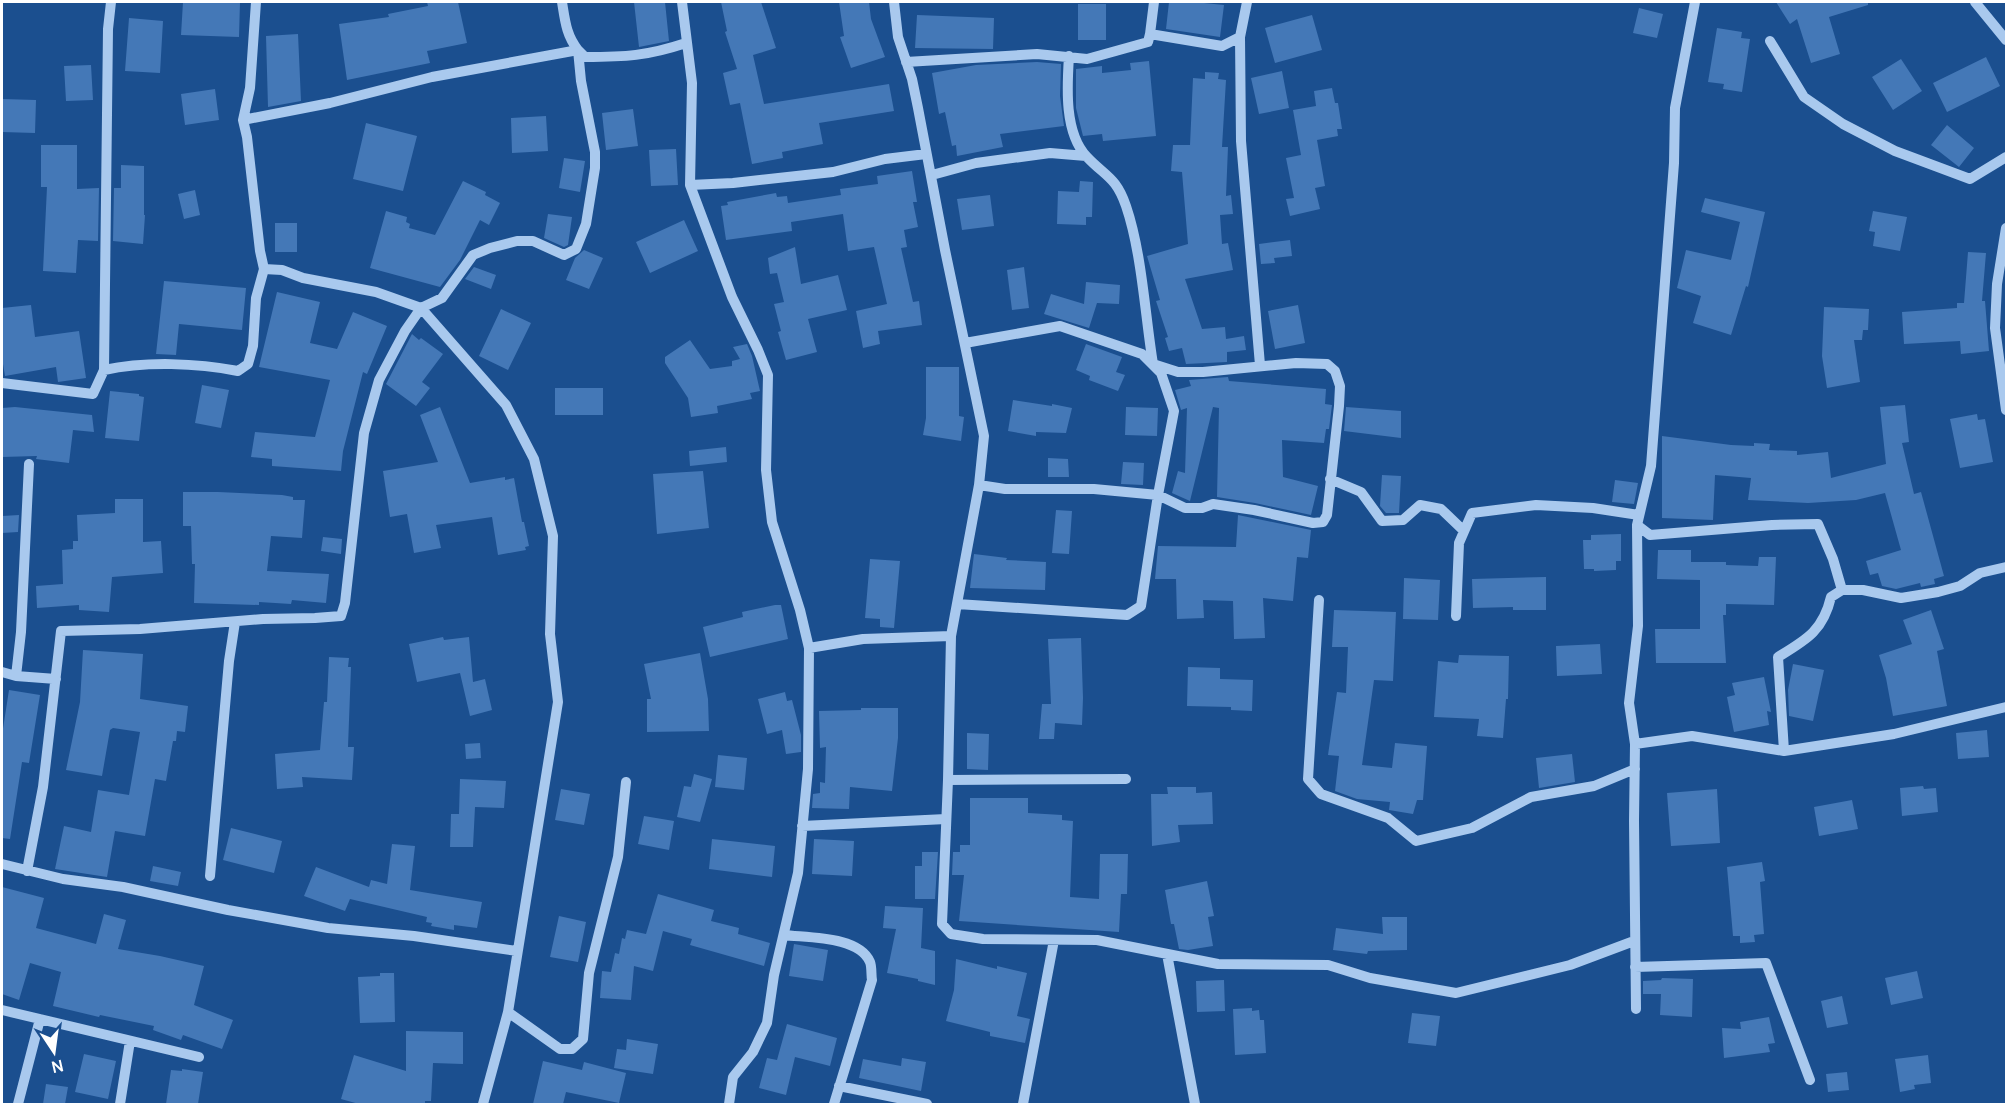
<svg xmlns="http://www.w3.org/2000/svg" width="2008" height="1106" font-family="Manrope,sans-serif">
<style>
.building{fill:#4478b7}
.lines{fill:none;stroke-linecap:round;stroke-linejoin:round}
.minor{stroke:#a9c9ee;stroke-width:10}
</style>
<rect width="100%" height="100%" fill="#1b4f8f"/>
<path class="building" d="M 183,2 L 240,2 L 239,37 L 181,35 Z
M 427,2 L 458,2 L 467,43 L 427,51 L 430,63 L 347,80 L 339,24 L 389,17 L 388,14 L 428,6 Z
M 634,2 L 665,2 L 669,41 L 639,47 Z
M 721,2 L 761,2 L 776,48 L 753,55 L 764,104 L 889,84 L 894,111 L 819,123 L 823,144 L 782,152 L 783,158 L 752,164 L 740,103 L 730,105 L 723,73 L 737,69 L 725,32 L 727,31 Z
M 839,2 L 869,2 L 871,19 L 885,57 L 851,68 L 840,37 L 844,36 Z
M 1169,2 L 1194,2 L 1224,5 L 1220,37 L 1166,29 Z
M 1776,2 L 1868,2 L 1868,5 L 1829,17 L 1840,54 L 1811,63 L 1797,19 L 1790,24 Z
M 1078,4 L 1106,4 L 1106,40 L 1078,40 Z
M 1639,8 L 1663,14 L 1657,38 L 1633,33 Z
M 917,15 L 994,18 L 993,49 L 915,48 Z
M 1312,15 L 1322,50 L 1275,63 L 1265,28 Z
M 129,18 L 163,21 L 160,73 L 125,71 Z
M 1717,28 L 1742,32 L 1741,38 L 1750,39 L 1742,92 L 1723,89 L 1724,84 L 1708,82 Z
M 298,34 L 301,101 L 268,107 L 266,36 Z
M 1986,57 L 2000,86 L 1947,112 L 1933,83 Z
M 1901,59 L 1922,91 L 1893,110 L 1872,77 Z
M 1149,61 L 1156,136 L 1103,141 L 1102,134 L 1083,136 L 1076,108 L 1076,69 L 1102,66 L 1102,73 L 1131,70 L 1130,63 Z
M 1037,62 L 1061,64 L 1060,96 L 1064,126 L 1000,134 L 1003,147 L 957,156 L 956,145 L 952,146 L 945,112 L 939,114 L 932,73 L 976,65 Z
M 91,65 L 93,100 L 66,101 L 64,66 Z
M 1282,71 L 1289,108 L 1259,114 L 1251,78 Z
M 1205,72 L 1219,73 L 1218,79 L 1226,80 L 1222,147 L 1228,147 L 1226,196 L 1231,195 L 1233,214 L 1220,215 L 1222,244 L 1228,243 L 1233,270 L 1185,279 L 1202,329 L 1225,327 L 1226,339 L 1244,336 L 1246,350 L 1227,352 L 1227,362 L 1186,364 L 1182,348 L 1169,351 L 1165,338 L 1168,337 L 1156,301 L 1160,300 L 1147,256 L 1188,244 L 1182,172 L 1171,171 L 1173,145 L 1190,145 L 1193,78 L 1205,79 Z
M 1332,88 L 1335,103 L 1338,103 L 1342,129 L 1337,129 L 1338,136 L 1317,140 L 1325,186 L 1315,188 L 1320,209 L 1290,216 L 1286,199 L 1294,198 L 1286,158 L 1301,155 L 1293,110 L 1316,106 L 1314,91 Z
M 215,89 L 219,120 L 185,125 L 181,94 Z
M 2,99 L 36,100 L 35,133 L 2,132 Z
M 633,109 L 638,146 L 606,150 L 602,113 Z
M 546,116 L 548,151 L 512,153 L 511,118 Z
M 366,123 L 417,136 L 403,191 L 353,179 Z
M 1947,125 L 1974,148 L 1959,167 L 1931,145 Z
M 41,145 L 77,145 L 77,189 L 99,188 L 98,241 L 78,240 L 76,273 L 43,271 L 47,187 L 41,187 Z
M 676,149 L 678,185 L 651,186 L 649,150 Z
M 564,158 L 585,161 L 580,192 L 559,188 Z
M 121,165 L 144,166 L 144,215 L 145,215 L 143,244 L 113,241 L 114,188 L 121,188 Z
M 912,171 L 917,202 L 913,202 L 918,227 L 904,230 L 907,247 L 901,248 L 913,302 L 919,301 L 922,325 L 878,331 L 880,344 L 863,348 L 856,311 L 887,304 L 874,247 L 848,251 L 843,214 L 791,222 L 792,231 L 726,240 L 721,206 L 728,205 L 727,202 L 776,193 L 777,197 L 787,196 L 788,203 L 841,195 L 840,189 L 878,184 L 877,176 Z
M 463,181 L 486,192 L 485,195 L 500,203 L 489,225 L 480,220 L 460,260 L 440,287 L 370,268 L 386,211 L 407,217 L 406,222 L 410,224 L 409,228 L 435,235 Z
M 1080,181 L 1093,182 L 1092,217 L 1086,217 L 1086,225 L 1057,224 L 1058,191 L 1079,192 Z
M 195,190 L 200,215 L 184,219 L 178,194 Z
M 990,195 L 994,226 L 962,230 L 957,199 Z
M 1705,198 L 1765,212 L 1748,287 L 1746,286 L 1731,335 L 1693,323 L 1701,296 L 1677,288 L 1686,250 L 1731,260 L 1740,222 L 1701,212 Z
M 1873,211 L 1907,217 L 1900,251 L 1873,246 L 1875,232 L 1869,231 Z
M 548,214 L 572,217 L 568,245 L 564,247 L 544,238 Z
M 684,220 L 698,251 L 650,273 L 636,242 Z
M 275,223 L 297,223 L 297,252 L 275,252 Z
M 1290,240 L 1292,256 L 1274,258 L 1275,263 L 1261,264 L 1259,244 Z
M 795,247 L 801,284 L 838,275 L 847,310 L 808,319 L 817,352 L 786,360 L 778,332 L 781,331 L 774,304 L 784,302 L 777,273 L 770,274 L 768,258 Z
M 584,250 L 603,258 L 589,289 L 566,280 L 575,258 Z
M 1968,252 L 1986,253 L 1982,301 L 1985,301 L 1989,351 L 1961,354 L 1960,341 L 1904,344 L 1902,312 L 1957,308 L 1957,303 L 1964,303 Z
M 474,267 L 496,275 L 491,289 L 465,279 Z
M 1024,267 L 1029,308 L 1012,310 L 1007,270 Z
M 164,281 L 246,288 L 242,330 L 179,324 L 176,355 L 156,354 Z
M 1086,282 L 1120,285 L 1119,304 L 1097,303 L 1089,328 L 1044,314 L 1051,294 L 1084,304 Z
M 277,292 L 320,302 L 310,343 L 337,349 L 353,312 L 387,326 L 367,374 L 363,372 L 343,451 L 341,471 L 272,466 L 272,459 L 251,457 L 255,432 L 315,437 L 330,380 L 259,367 Z
M 31,305 L 35,337 L 79,331 L 86,378 L 58,382 L 56,367 L 5,376 L 2,358 L 2,308 Z
M 1298,305 L 1305,343 L 1275,349 L 1268,311 Z
M 1824,307 L 1869,309 L 1868,330 L 1863,330 L 1862,340 L 1854,340 L 1860,382 L 1827,388 L 1822,356 Z
M 501,309 L 531,323 L 508,370 L 479,356 Z
M 412,334 L 419,340 L 421,338 L 443,354 L 422,382 L 430,388 L 416,406 L 386,384 Z
M 690,340 L 710,369 L 732,366 L 732,361 L 740,359 L 733,347 L 747,344 L 752,356 L 760,391 L 750,393 L 752,399 L 717,406 L 718,413 L 691,417 L 688,398 L 665,363 L 665,357 Z
M 1086,344 L 1122,357 L 1116,372 L 1125,375 L 1118,391 L 1089,380 L 1090,376 L 1076,370 Z
M 926,367 L 959,367 L 959,416 L 964,417 L 961,441 L 923,435 L 926,418 Z
M 1228,377 L 1229,381 L 1326,389 L 1325,404 L 1332,405 L 1329,429 L 1326,429 L 1324,443 L 1282,440 L 1283,477 L 1318,486 L 1311,515 L 1255,503 L 1217,497 L 1219,408 L 1213,407 L 1190,501 L 1172,493 L 1178,471 L 1185,473 L 1187,408 L 1181,410 L 1175,390 L 1191,386 L 1189,380 Z
M 202,385 L 229,390 L 221,428 L 195,423 Z
M 555,388 L 603,388 L 603,415 L 555,415 Z
M 110,391 L 139,394 L 139,396 L 144,397 L 139,441 L 105,438 Z
M 1013,400 L 1052,406 L 1052,404 L 1072,408 L 1066,433 L 1036,432 L 1036,436 L 1008,431 Z
M 1905,405 L 1909,442 L 1902,443 L 1914,494 L 1921,492 L 1944,576 L 1934,579 L 1935,584 L 1921,587 L 1920,583 L 1896,589 L 1882,586 L 1878,573 L 1870,575 L 1866,561 L 1901,550 L 1885,493 L 1856,500 L 1808,503 L 1748,500 L 1751,478 L 1715,475 L 1713,520 L 1662,518 L 1662,436 L 1731,445 L 1754,446 L 1754,443 L 1770,444 L 1769,450 L 1797,451 L 1797,455 L 1828,452 L 1831,478 L 1886,464 L 1880,407 Z
M 15,407 L 92,415 L 94,432 L 73,430 L 69,463 L 36,459 L 37,456 L 2,457 L 2,408 Z
M 440,407 L 470,483 L 505,477 L 505,480 L 514,478 L 522,522 L 524,522 L 529,546 L 525,547 L 526,550 L 498,555 L 492,517 L 436,525 L 441,548 L 414,553 L 407,514 L 390,517 L 383,471 L 438,462 L 420,415 Z
M 1126,407 L 1158,408 L 1157,436 L 1125,435 Z
M 1346,407 L 1401,411 L 1401,438 L 1344,431 Z
M 1977,414 L 1978,420 L 1985,419 L 1993,462 L 1960,468 L 1950,419 Z
M 726,447 L 727,462 L 690,466 L 689,451 Z
M 1048,458 L 1068,459 L 1069,477 L 1048,477 Z
M 1123,462 L 1144,463 L 1143,485 L 1121,484 Z
M 703,471 L 709,528 L 657,534 L 653,474 Z
M 1382,475 L 1401,476 L 1399,513 L 1386,513 L 1380,506 Z
M 1615,480 L 1638,483 L 1634,504 L 1612,502 Z
M 183,492 L 218,492 L 282,495 L 293,497 L 293,500 L 305,500 L 302,538 L 271,536 L 267,571 L 329,574 L 326,603 L 292,600 L 291,604 L 259,602 L 259,605 L 194,603 L 195,564 L 192,564 L 191,526 L 183,526 Z
M 115,499 L 143,499 L 143,542 L 161,541 L 163,573 L 112,577 L 109,612 L 79,610 L 79,605 L 37,608 L 36,586 L 63,584 L 62,550 L 73,549 L 73,541 L 78,541 L 77,515 L 115,513 Z
M 1056,510 L 1072,511 L 1069,554 L 1052,553 Z
M 19,515 L 18,532 L 2,533 L 2,516 Z
M 1238,515 L 1311,530 L 1308,558 L 1297,557 L 1293,601 L 1263,598 L 1265,638 L 1234,639 L 1233,601 L 1203,600 L 1204,618 L 1177,619 L 1176,579 L 1155,579 L 1158,546 L 1236,547 Z
M 1621,534 L 1621,561 L 1616,561 L 1616,570 L 1594,571 L 1594,569 L 1584,569 L 1583,540 L 1591,540 L 1591,535 Z
M 323,537 L 342,539 L 341,554 L 321,551 Z
M 1658,550 L 1691,550 L 1691,562 L 1726,562 L 1726,565 L 1758,566 L 1759,557 L 1776,557 L 1774,605 L 1726,604 L 1726,615 L 1723,615 L 1726,663 L 1656,663 L 1655,629 L 1700,629 L 1700,580 L 1657,579 Z
M 974,554 L 1007,558 L 1006,560 L 1046,562 L 1045,590 L 970,588 Z
M 870,559 L 900,561 L 894,628 L 880,627 L 880,619 L 865,618 Z
M 1546,577 L 1546,610 L 1513,610 L 1513,607 L 1473,608 L 1472,579 Z
M 1404,578 L 1440,580 L 1438,620 L 1403,619 Z
M 775,605 L 781,605 L 788,639 L 710,657 L 703,627 L 743,617 L 742,612 Z
M 1334,610 L 1396,612 L 1393,681 L 1374,680 L 1362,765 L 1392,768 L 1395,743 L 1427,746 L 1423,800 L 1417,800 L 1413,814 L 1389,810 L 1390,802 L 1357,799 L 1335,791 L 1339,756 L 1328,755 L 1337,692 L 1346,693 L 1348,647 L 1332,647 Z
M 1931,610 L 1944,649 L 1937,651 L 1947,706 L 1893,716 L 1886,678 L 1879,655 L 1912,644 L 1903,620 Z
M 443,637 L 444,640 L 469,637 L 473,682 L 485,679 L 492,710 L 470,716 L 460,673 L 417,682 L 409,644 Z
M 1081,638 L 1083,698 L 1082,725 L 1055,723 L 1054,739 L 1039,739 L 1042,704 L 1051,704 L 1048,639 Z
M 1600,644 L 1602,674 L 1557,676 L 1556,646 Z
M 83,650 L 143,654 L 140,699 L 188,706 L 185,732 L 177,731 L 176,741 L 173,741 L 166,781 L 155,779 L 145,836 L 115,831 L 107,877 L 55,869 L 64,826 L 91,832 L 98,790 L 129,795 L 140,732 L 113,728 L 110,730 L 102,776 L 66,770 L 80,702 Z
M 700,653 L 708,699 L 709,731 L 647,732 L 647,699 L 651,699 L 644,664 Z
M 1459,655 L 1509,656 L 1508,699 L 1506,699 L 1503,738 L 1477,736 L 1479,719 L 1434,717 L 1438,661 L 1458,663 Z
M 329,657 L 349,658 L 348,667 L 351,667 L 348,747 L 354,747 L 352,780 L 302,777 L 303,787 L 277,789 L 275,754 L 320,750 L 324,702 L 327,702 Z
M 1793,664 L 1824,670 L 1813,721 L 1789,716 L 1788,690 Z
M 1188,667 L 1220,668 L 1220,679 L 1253,680 L 1252,711 L 1231,710 L 1231,707 L 1187,706 Z
M 1764,677 L 1771,712 L 1767,711 L 1769,725 L 1734,732 L 1727,697 L 1735,695 L 1732,683 Z
M 9,690 L 40,695 L 29,763 L 22,762 L 10,839 L 2,838 L 2,735 Z
M 785,692 L 787,701 L 792,700 L 801,735 L 801,752 L 786,754 L 782,730 L 767,734 L 758,699 Z
M 861,708 L 898,708 L 898,738 L 892,791 L 850,787 L 849,809 L 812,808 L 813,794 L 820,793 L 820,782 L 825,783 L 826,747 L 820,748 L 819,711 L 861,710 Z
M 1987,730 L 1989,757 L 1958,759 L 1956,733 Z
M 967,733 L 989,734 L 988,770 L 967,769 Z
M 480,743 L 481,758 L 466,759 L 465,744 Z
M 1572,754 L 1575,782 L 1539,788 L 1536,758 Z
M 718,755 L 747,758 L 744,790 L 715,787 Z
M 694,774 L 712,779 L 700,822 L 677,817 L 684,786 L 691,787 Z
M 460,779 L 506,781 L 504,808 L 475,807 L 473,847 L 450,847 L 451,814 L 459,814 Z
M 1923,786 L 1924,789 L 1936,788 L 1938,812 L 1902,816 L 1900,788 Z
M 1167,787 L 1196,787 L 1196,793 L 1212,792 L 1213,824 L 1178,825 L 1180,842 L 1152,846 L 1151,794 L 1168,794 Z
M 561,789 L 590,794 L 584,825 L 555,820 Z
M 1717,789 L 1720,843 L 1671,846 L 1667,793 Z
M 970,798 L 1028,798 L 1028,813 L 1062,815 L 1062,820 L 1073,821 L 1070,897 L 1099,899 L 1100,854 L 1128,854 L 1127,894 L 1121,894 L 1119,932 L 959,921 L 964,875 L 952,875 L 953,852 L 960,852 L 960,845 L 970,845 Z
M 1852,800 L 1858,829 L 1819,836 L 1814,807 Z
M 644,816 L 674,821 L 669,850 L 638,844 Z
M 231,828 L 282,841 L 274,873 L 223,860 Z
M 712,839 L 775,846 L 772,877 L 709,869 Z
M 814,839 L 854,841 L 852,876 L 812,874 Z
M 392,844 L 415,846 L 410,890 L 482,902 L 477,928 L 454,925 L 454,930 L 431,926 L 432,923 L 426,922 L 427,917 L 350,899 L 345,911 L 304,896 L 316,867 L 369,887 L 371,880 L 387,884 Z
M 922,852 L 938,852 L 935,899 L 915,899 L 915,866 L 922,866 Z
M 1762,862 L 1765,881 L 1760,882 L 1764,934 L 1754,935 L 1755,942 L 1740,943 L 1740,936 L 1733,936 L 1727,867 Z
M 153,866 L 181,872 L 178,886 L 150,881 Z
M 1207,881 L 1214,916 L 1208,917 L 1213,946 L 1188,950 L 1179,949 L 1174,924 L 1171,924 L 1165,890 Z
M 2,887 L 44,898 L 36,928 L 96,944 L 104,914 L 126,920 L 118,949 L 160,956 L 204,966 L 194,1005 L 233,1020 L 222,1049 L 183,1035 L 181,1040 L 153,1030 L 154,1026 L 100,1015 L 99,1017 L 53,1006 L 61,972 L 30,963 L 19,1000 L 2,994 Z
M 658,894 L 714,910 L 711,921 L 739,928 L 738,934 L 770,943 L 764,966 L 690,945 L 692,939 L 663,931 L 653,971 L 634,966 L 631,1000 L 600,998 L 602,971 L 611,972 L 615,953 L 619,954 L 622,938 L 625,939 L 627,930 L 646,934 Z
M 885,906 L 923,908 L 921,948 L 935,951 L 935,985 L 918,981 L 918,979 L 887,973 L 896,929 L 883,928 Z
M 559,916 L 586,922 L 578,962 L 550,957 Z
M 1382,917 L 1407,917 L 1407,950 L 1368,951 L 1367,954 L 1333,950 L 1336,928 L 1383,934 Z
M 794,944 L 828,950 L 823,981 L 789,976 Z
M 956,959 L 997,969 L 997,966 L 1027,973 L 1017,1016 L 1030,1019 L 1025,1043 L 990,1036 L 990,1032 L 946,1021 L 954,990 Z
M 1917,971 L 1923,998 L 1891,1005 L 1885,978 Z
M 380,973 L 394,973 L 395,1022 L 360,1023 L 358,977 L 380,976 Z
M 1662,978 L 1693,979 L 1692,1017 L 1660,1015 L 1661,994 L 1643,994 L 1643,981 L 1661,980 Z
M 1224,980 L 1225,1011 L 1197,1012 L 1196,981 Z
M 1842,996 L 1848,1024 L 1827,1028 L 1821,1001 Z
M 1252,1008 L 1252,1011 L 1259,1010 L 1260,1020 L 1264,1020 L 1266,1053 L 1235,1055 L 1233,1009 Z
M 1412,1013 L 1440,1016 L 1436,1046 L 1408,1043 Z
M 1769,1017 L 1775,1043 L 1768,1044 L 1770,1052 L 1724,1058 L 1722,1028 L 1741,1029 L 1740,1022 Z
M 787,1024 L 837,1038 L 830,1066 L 795,1057 L 786,1095 L 759,1088 L 767,1058 L 777,1060 Z
M 406,1031 L 463,1032 L 463,1064 L 433,1063 L 431,1101 L 425,1101 L 425,1104 L 373,1103 L 359,1104 L 341,1099 L 354,1055 L 406,1071 Z
M 627,1039 L 658,1044 L 653,1074 L 614,1068 L 617,1049 L 626,1050 Z
M 84,1054 L 116,1061 L 108,1099 L 75,1092 Z
M 1928,1055 L 1931,1083 L 1914,1085 L 1915,1089 L 1900,1092 L 1895,1059 Z
M 902,1058 L 926,1062 L 921,1091 L 859,1078 L 863,1059 L 901,1066 Z
M 543,1061 L 582,1070 L 584,1062 L 626,1073 L 619,1103 L 566,1092 L 563,1104 L 533,1104 Z
M 182,1069 L 203,1072 L 198,1104 L 166,1104 L 171,1070 L 182,1071 Z
M 1847,1072 L 1849,1090 L 1828,1092 L 1826,1074 Z
M 46,1084 L 68,1087 L 65,1104 L 43,1104 Z"/>
<g class="lines">
<path class="minor" d="M 256,2 L 250,88 L 243,120 L 247,137 L 260,251 L 264,269 L 282,270 L 303,278 L 376,292 L 421,308 L 506,405 L 534,459 L 553,536 L 550,634 L 558,702 L 508,1012 L 483,1104
M 682,2 L 692,83 L 690,185 L 732,297 L 758,350 L 768,375 L 766,470 L 772,522 L 800,610 L 809,648 L 808,769 L 798,873 L 774,975 L 767,1023 L 753,1052 L 733,1077 L 729,1104
M 894,2 L 898,37 L 912,79 L 918,108 L 945,250 L 984,436 L 979,485 L 951,636 L 948,780 L 942,924 L 951,934 L 983,939 L 1097,940 L 1218,964 L 1328,965 L 1370,978 L 1456,993 L 1570,965 L 1634,941
M 1695,2 L 1675,108 L 1674,163 L 1651,466 L 1637,525 L 1638,626 L 1629,703 L 1635,744 L 1692,736 L 1784,751 L 1778,657 C 1806,640 1823,631 1831,597 L 1842,590 L 1863,590 L 1901,598 L 1938,592 L 1960,586 L 1980,573 L 2006,567
M 1975,2 L 2006,40
M 1150,34 L 1154,2
M 1240,37 L 1247,2
M 1770,41 L 1804,97 L 1843,124 L 1895,151 L 1970,179 L 2006,157
M 906,62 L 1037,54 L 1087,59 L 1148,42 L 1150,34 L 1222,46 L 1240,37 L 1241,141 L 1260,365
M 243,120 L 330,103 L 432,77 L 578,50 C 566,35 565,20 562,2
M 932,175 L 976,163 L 1050,153 L 1086,156
M 690,185 L 733,183 L 833,172 L 885,159 L 926,154
M 2006,228 L 1997,284 L 1995,328 L 2006,410
M 965,343 L 1060,326 L 1142,354 L 1161,373 L 1174,411 L 1158,495 L 1185,508 L 1202,508 L 1213,504 L 1254,510 L 1313,523 L 1323,522 L 1327,515 L 1339,406 L 1340,386 L 1335,371 L 1327,364 L 1296,363 L 1203,372 L 1178,372 L 1153,364 C 1145,315 1142,253 1126,206 C 1116,177 1106,177 1087,157 C 1064,133 1067,87 1069,56
M 104,370 L 108,29 L 111,2
M 2,383 L 93,394 L 104,370 C 146,361 197,363 238,371 L 248,364 L 253,346 L 256,298 L 264,269
M 1330,479 L 1361,492 L 1382,521 L 1403,520 L 1420,505 L 1441,509 L 1464,531
M 1637,525 L 1650,535 L 1772,525 L 1818,524 L 1833,559 L 1842,590
M 1319,600 L 1308,779 L 1321,794 L 1388,818 L 1416,841 L 1472,828 L 1531,797 L 1594,786 L 1635,769
M 957,604 L 1127,615 L 1141,606 L 1158,495 L 1094,489 L 1005,489 L 979,485
M 1456,616 L 1459,543 L 1472,513 L 1536,505 L 1593,508 L 1639,515
M 809,648 L 863,639 L 951,636
M 2,672 L 16,676 L 56,679
M 16,676 L 21,632 L 29,464
M 1635,744 L 1634,821 L 1636,1009
M 1784,751 L 1894,734 L 2006,707
M 948,780 L 1126,779
M 802,826 L 946,819
M 2,864 L 63,879 L 123,887 L 228,910 L 328,928 L 414,936 L 517,951
M 27,871 L 43,787 L 61,631 L 140,629 L 263,619 L 315,618 L 341,616 L 345,603 L 364,433 L 379,380 L 405,331 L 421,308 L 442,298 L 473,255 L 490,248 L 517,241 L 533,241 L 564,255 L 576,249 L 586,224 L 595,168 L 595,152 L 581,81 L 578,50 L 585,57 C 625,57 647,56 686,43
M 210,876 L 229,661 L 235,622
M 784,935 C 808,938 859,936 870,962 C 872,967 871,975 872,980 L 834,1104
M 1167,954 L 1195,1104
M 1635,967 L 1766,963 L 1810,1080
M 2,1010 L 199,1057
M 508,1012 L 560,1049 L 572,1049 L 583,1039 L 589,973 L 618,857 L 626,782
M 839,1086 L 927,1104
M 18,1104 L 40,1019
M 120,1104 L 130,1041
M 1023,1104 L 1054,940"/>
</g>
<rect width="2008" height="1106" fill="none" stroke="#ffffff" stroke-width="6"/>
<g transform="translate(54 1052) rotate(167)" stroke="#1b4f8f" stroke-width="4.5" paint-order="stroke">
<path d="M0-4.5L10 22L0 15L-10 22Z" fill="#ffffff"/>
<text y="-9" font-size="16" font-weight="bold" text-anchor="middle" fill="#ffffff">N</text>
</g>
</svg>
